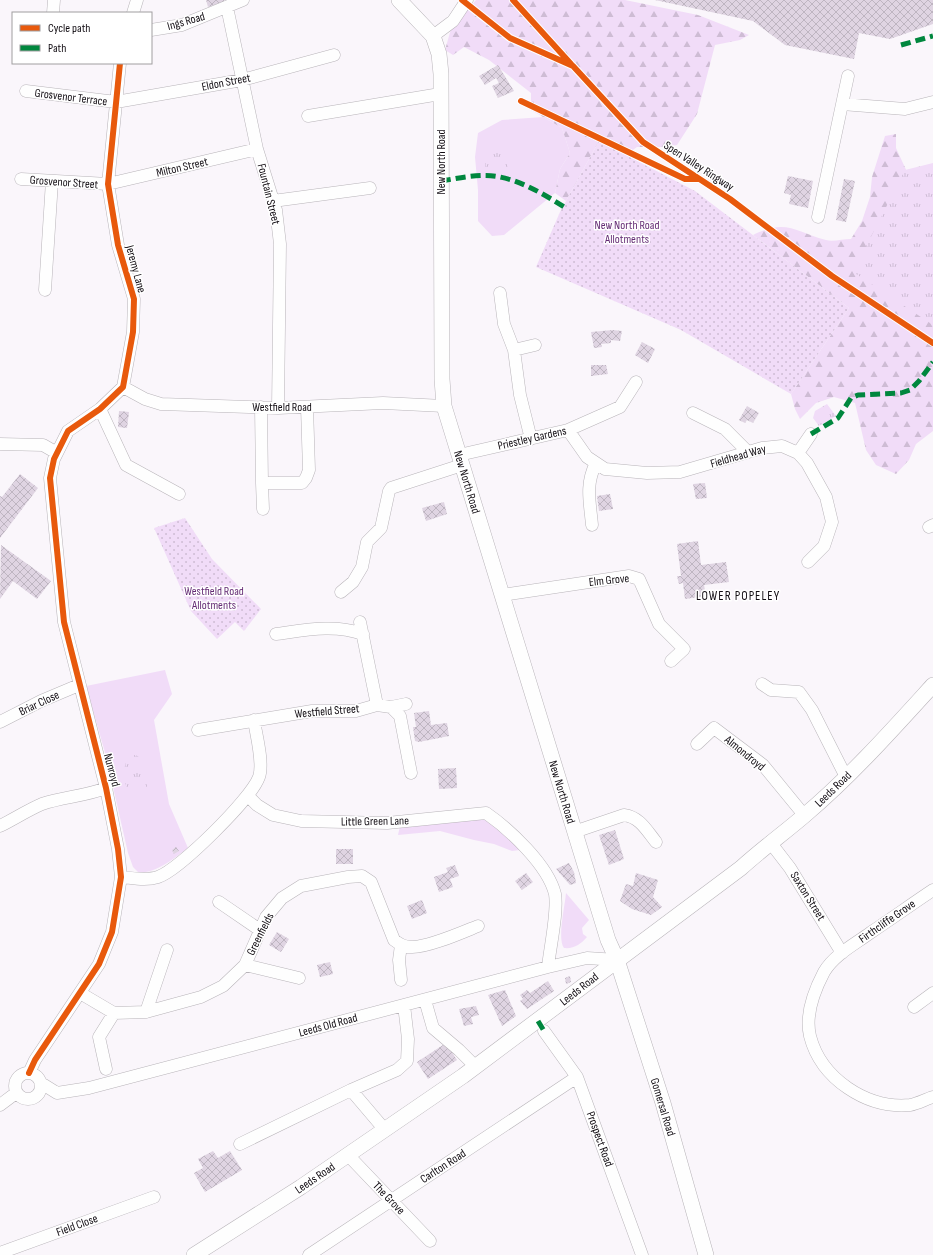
<svg xmlns="http://www.w3.org/2000/svg" width="933" height="1255" font-family="'Sofia Sans Condensed',sans-serif">
<style>
.grass{fill:#f1dcf8}
.forest{fill:url(#forest-firs)}
.park{fill:url(#park-tufts)}
.garden{fill:url(#garden-dots)}
.building{fill:url(#building-cross-hatch)}
.lines{fill:none;stroke-linecap:round;stroke-linejoin:round}
.minor-casing{stroke:#b8b4b9;stroke-width:13}
.major-casing{stroke:#b8b4b9;stroke-width:16}
.minor{stroke:#fefefe;stroke-width:12}
.major{stroke:#fefefe;stroke-width:15}
.quiet{stroke:#00873e;stroke-width:5;stroke-dasharray:10 5;stroke-linecap:butt}
.cycleway-casing{stroke:#fff;stroke-width:8}
.cycleway{stroke:#e8590c;stroke-width:6}
.labels{text-anchor:middle;stroke-width:3;stroke-linejoin:round;paint-order:stroke}
.street-label{font-size:12px;fill:#110c12;stroke:#fff}
.park-label{font-size:12px;fill:#642b74;stroke:#fff}
.neighbourhood-label{font-size:13px;letter-spacing:1px;fill:#110c12;stroke:#fff}
</style>
<defs>
<pattern id="forest-firs" width="22" height="20" patternUnits="userSpaceOnUse"><rect width="22" height="20" fill="#f1dcf8"/><path d="M5 1l3.5 6h-7zM16 11l3.5 6h-7z" fill="#cebcd4"/></pattern>
<pattern id="park-tufts" width="24" height="20" patternUnits="userSpaceOnUse"><rect width="24" height="20" fill="#f1dcf8"/><path d="M3 7l-1-3M5 7V3M7 7l1-3M15 17l-1-3M17 17v-4M19 17l1-3" fill="none" stroke="#cebcd4"/></pattern>
<pattern id="garden-dots" width="8" height="8" patternUnits="userSpaceOnUse"><rect width="8" height="8" fill="#f1dcf8"/><path d="M2 2h.1M6 6h.1" fill="none" stroke="#cebcd4" stroke-width="1.8" stroke-linecap="round"/></pattern>
<pattern id="building-cross-hatch" width="8" height="8" patternUnits="userSpaceOnUse"><rect width="8" height="8" fill="#dfd4e2"/><path d="M0 0l8 8M0 8l8-8" fill="none" stroke="#beb5c1"/></pattern>
</defs>
<rect width="100%" height="100%" fill="#faf6fb"/>
<path class="grass" d="M 543,117 L 562,128 L 570,153 L 560,169 L 555,193 L 504,235 L 492,236 L 478,221 L 478,190 L 475,157 L 478,133 L 502,120 Z
M 165,670 L 172,694 L 154,720 L 169,804 L 188,848 C 173,859 158,872 139,873 L 133,867 L 128,853 L 106,756 L 86,686 Z
M 483,819 L 494,823 L 520,850 L 512,851 L 494,844 L 474,840 L 440,831 L 398,835 L 400,826 Z
M 566,893 L 589,920 L 582,928 L 583,934 L 587,937 C 581,944 574,949 564,948 C 557,939 565,906 566,893 Z"/>
<path class="forest" d="M 476,0 L 625,0 L 698,15 L 749,35 L 740,40 L 715,45 L 697,114 L 677,145 L 665,147 L 637,147 L 626,155 L 599,141 L 566,201 L 555,193 L 560,169 L 570,153 L 562,128 L 531,110 L 531,93 L 489,60 L 464,47 L 453,55 L 445,50 L 451,29 Z
M 896,134 L 896,148 L 914,187 L 933,269 L 933,431 L 916,444 L 909,460 L 896,474 L 876,465 L 866,450 L 855,403 L 834,397 L 816,403 L 800,419 L 795,409 L 791,394 L 849,308 L 753,235 C 787,218 795,232 826,240 C 833,242 843,239 851,239 L 862,221 L 870,197 L 872,177 L 885,136 Z"/>
<path class="park" d="M 498,145 L 506,147 L 508,171 L 492,173 L 485,170 L 485,150 Z
M 933,163 L 933,325 L 853,272 L 905,170 Z
M 827,404 L 836,416 L 819,426 L 813,418 L 815,411 Z
M 136,755 C 149,762 146,774 147,787 L 135,790 L 128,789 C 121,780 124,766 128,756 Z"/>
<path class="garden" d="M 599,141 L 695,191 L 849,308 L 791,394 L 681,330 L 536,267 L 560,212 Z
M 185,518 L 212,559 L 261,609 L 244,631 L 235,622 L 217,639 L 191,611 L 154,528 Z"/>
<path class="building" d="M 206,0 L 224,0 L 224,2 L 208,7 Z
M 655,0 L 933,0 L 933,24 L 890,39 L 859,33 L 854,59 L 785,45 L 753,21 Z
M 498,65 L 514,91 L 498,98 L 492,86 L 499,83 L 496,78 L 485,85 L 479,76 Z
M 788,176 L 813,181 L 808,208 L 789,204 L 791,195 L 784,193 Z
M 844,179 L 855,181 L 846,222 L 836,220 Z
M 613,330 L 622,331 L 620,341 L 611,340 L 611,343 L 601,344 L 602,347 L 594,348 L 591,332 Z
M 642,342 L 655,349 L 648,363 L 635,355 Z
M 591,365 L 606,365 L 608,374 L 591,376 Z
M 747,406 L 759,413 L 753,423 L 747,420 L 745,423 L 739,420 Z
M 119,411 L 129,412 L 127,428 L 118,427 Z
M 20,474 L 38,488 L 0,538 L 0,496 L 2,497 Z
M 705,483 L 707,498 L 696,499 L 693,484 Z
M 610,494 L 613,509 L 599,511 L 597,496 Z
M 444,502 L 447,514 L 426,521 L 422,508 Z
M 698,541 L 701,565 L 726,562 L 729,582 L 704,585 L 706,596 L 685,599 L 683,583 L 679,584 L 677,576 L 681,576 L 677,544 Z
M 1,545 L 51,581 L 37,599 L 13,581 L 0,599 Z
M 429,711 L 431,725 L 447,723 L 449,736 L 419,742 L 415,741 L 413,727 L 416,727 L 414,713 Z
M 456,768 L 457,788 L 439,789 L 438,769 Z
M 615,830 L 624,859 L 609,865 L 599,835 Z
M 176,847 L 179,851 L 174,854 L 172,850 Z
M 336,849 L 353,849 L 353,864 L 336,864 Z
M 569,863 L 574,872 L 576,883 L 570,885 L 556,869 Z
M 455,865 L 459,876 L 450,879 L 453,887 L 439,892 L 434,877 L 448,872 L 446,868 Z
M 526,873 L 533,882 L 522,890 L 515,881 Z
M 636,873 L 658,880 L 653,897 L 662,907 L 651,915 L 632,909 L 620,901 L 626,884 L 633,886 Z
M 422,900 L 427,913 L 412,919 L 407,906 Z
M 277,932 L 289,939 L 281,952 L 269,945 Z
M 330,962 L 333,974 L 320,977 L 317,965 Z
M 570,976 L 571,982 L 566,984 L 565,978 Z
M 548,981 L 554,991 L 527,1009 L 520,1001 L 523,999 L 520,995 L 527,990 L 530,993 Z
M 505,990 L 516,1016 L 502,1026 L 488,995 Z
M 476,1006 L 479,1015 L 471,1017 L 473,1024 L 464,1026 L 459,1009 Z
M 446,1043 L 457,1060 L 428,1079 L 417,1062 Z
M 213,1151 L 218,1158 L 230,1151 L 242,1170 L 205,1192 L 194,1173 L 203,1168 L 198,1159 Z"/>
<g class="lines">
<g class="minor-casing">
<path id="minor" d="M 227,7 L 257,149 L 276,210 L 280,244 L 278,408
M 53,13 L 54,0
M 133,13 L 137,0
M 151,30 L 182,25 L 243,0
M 433,36 L 453,21 L 467,0
M 26,91 L 116,102 L 242,80 L 334,55
M 842,104 L 905,109 L 933,102
M 308,116 L 440,94
M 21,179 L 108,184 L 257,149
M 273,201 L 370,188
M 818,217 L 848,76
M 45,290 L 52,181
M 500,293 L 504,324 L 514,350 L 520,395 L 531,439
M 514,350 L 535,345
M 123,387 L 145,399 L 161,404 L 278,408 L 383,403 L 444,406
M 261,407 L 262,483 L 302,483 L 306,478 L 309,470 L 307,407
M 100,409 L 126,465 L 179,494
M 693,413 L 725,429 L 747,451
M 568,430 L 587,457 L 605,469 L 647,473 L 680,472 L 762,448 L 782,446 L 798,453 L 807,463 L 826,497 L 832,522 L 824,546 L 808,562
M 0,444 L 43,445 L 57,453
M 798,453 L 811,434
M 459,455 L 568,430 L 620,407 L 636,382
M 262,483 L 263,509
M 592,525 C 590,502 585,485 596,463
M 929,527 L 933,525
M 341,592 L 353,582 L 362,567 L 367,542 L 381,528 L 389,491 L 391,488 L 462,465
M 502,595 L 629,576 L 639,579 L 659,624 L 684,649 L 671,661
M 360,622 L 377,705
M 276,634 C 306,630 334,624 363,634
M 762,684 L 771,690 L 799,692 L 812,710 L 846,777
M 391,707 L 400,716 L 411,773
M 0,722 L 41,701 L 79,685
M 198,730 L 312,711 L 356,711 L 377,705 L 391,707 L 406,704
M 697,744 L 714,728 L 763,765 L 804,815
M 248,796 L 257,805 L 273,815 L 301,821 L 387,823 L 486,813 C 509,829 548,865 555,894 C 558,912 550,947 548,967
M 0,826 C 14,819 28,810 42,804 C 63,797 86,796 106,788
M 574,832 L 624,815 C 640,817 647,831 656,842
M 770,842 L 790,868 L 842,953
M 121,877 C 133,878 146,881 158,877 C 179,870 251,799 259,777 C 264,763 256,735 254,720
M 933,890 C 912,904 891,919 870,933 C 855,944 834,955 824,972 C 814,991 805,1015 810,1036 C 821,1079 867,1109 910,1105 C 917,1104 926,1099 933,1097
M 219,902 L 260,930
M 245,965 L 299,978
M 401,980 L 399,960 L 401,945
M 80,993 L 114,1013 L 146,1012 L 201,997 L 223,986 L 245,965 L 266,917 L 282,898 L 301,886 L 348,877 L 362,876 L 371,882 L 394,940 C 399,944 404,947 411,947 C 427,948 463,932 478,926
M 425,1000 L 433,1028 L 459,1050 L 476,1067
M 914,1007 L 933,993
M 146,1012 L 167,950
M 544,1031 L 577,1077 L 642,1255
M 106,1069 L 99,1037 L 114,1013
M 29,1073 L 35,1060 L 99,964 L 112,932 L 121,877 L 118,849 L 106,788 L 64,622 L 50,478 L 54,459 L 68,431 L 100,409 L 123,387 L 133,332 L 134,299 L 118,245 L 108,184 L 120,63
M15 1086a13 13 0 1 1 26 0a13 13 0 1 1-26 0Z
M 41,1083 L 57,1093 L 89,1088 L 548,967 L 587,958 L 617,960
M 351,1090 L 385,1130
M 0,1105 L 16,1093
M 240,1144 L 351,1090 L 397,1070 L 407,1061 L 408,1039 L 404,1005
M 348,1155 L 430,1241
M 0,1253 L 154,1197
M 309,1255 L 577,1077"/>
</g>
<g class="major-casing">
<path id="major" d="M 399,0 L 433,36 L 439,54 L 441,74 L 442,379 L 444,406 L 608,940 L 617,960 L 663,1103 L 706,1255
M 194,1255 L 301,1187 L 463,1076 L 741,868 C 762,849 784,833 805,815 C 851,776 892,730 933,685"/>
</g>
<use href="#minor" class="minor"/>
<use href="#major" class="major"/>
<path class="quiet" d="M 901,45 L 933,36
M 441,181 C 460,178 481,173 500,177 C 524,182 545,195 566,208
M 811,434 L 838,418 L 851,398 L 858,395 L 901,393 L 910,390 L 919,381 L 933,362
M 538,1021 L 544,1031"/>
<g class="cycleway-casing">
<path id="cycleway" d="M 462,0 L 510,38 L 573,66 L 643,142 L 730,199 L 832,276 L 933,343
M 513,0 L 571,64
M 521,101 L 685,179 L 698,179
M 29,1073 L 35,1060 L 99,964 L 112,932 L 121,877 L 118,849 L 106,788 L 64,622 L 50,478 L 54,459 L 68,431 L 100,409 L 123,387 L 133,332 L 134,299 L 118,245 L 108,184 L 120,63"/>
</g>
<use href="#cycleway" class="cycleway"/>
</g>
<g class="labels">
<g class="street-label">
<text transform="translate(186 21) rotate(-16)" y="4">Ings Road</text>
<text transform="translate(226 82) rotate(-11)" y="4">Eldon Street</text>
<text transform="translate(71 97) rotate(7)" y="4">Grosvenor Terrace</text>
<text transform="translate(441 162) rotate(-90)" y="4">New North Road</text>
<text transform="translate(699 166) rotate(33)" y="4">Spen Valley Ringway</text>
<text transform="translate(182 167) rotate(-13)" y="4">Milton Street</text>
<text transform="translate(64 182) rotate(4)" y="4">Grosvenor Street</text>
<text transform="translate(269 194) rotate(76)" y="4">Fountain Street</text>
<text transform="translate(136 269) rotate(75)" y="4">Jeremy Lane</text>
<text x="282" y="411">Westfield Road</text>
<text transform="translate(532 438) rotate(-13)" y="4">Priestley Gardens</text>
<text transform="translate(738 456) rotate(-16)" y="4">Fieldhead Way</text>
<text transform="translate(467 482) rotate(73)" y="4">New North Road</text>
<text transform="translate(609 580) rotate(-6)" y="4">Elm Grove</text>
<text transform="translate(39 703) rotate(-25)" y="4">Briar Close</text>
<text transform="translate(327 711) rotate(-5)" y="4">Westfield Street</text>
<text transform="translate(745 753) rotate(39)" y="4">Almondroyd</text>
<text transform="translate(112 770) rotate(75)" y="4">Nunroyd</text>
<text transform="translate(833 789) rotate(-44)" y="4">Leeds Road</text>
<text transform="translate(562 792) rotate(73)" y="4">New North Road</text>
<text transform="translate(375 821) rotate(-1)" y="4">Little Green Lane</text>
<text transform="translate(808 896) rotate(58)" y="4">Saxton Street</text>
<text transform="translate(887 921) rotate(-35)" y="4">Firthcliffe Grove</text>
<text transform="translate(260 934) rotate(-63)" y="4">Greenfields</text>
<text transform="translate(579 989) rotate(-38)" y="4">Leeds Road</text>
<text transform="translate(328 1025) rotate(-15)" y="4">Leeds Old Road</text>
<text transform="translate(663 1107) rotate(73)" y="4">Gomersal Road</text>
<text transform="translate(600 1139) rotate(70)" y="4">Prospect Road</text>
<text transform="translate(443 1166) rotate(-33)" y="4">Carlton Road</text>
<text transform="translate(315 1178) rotate(-34)" y="4">Leeds Road</text>
<text transform="translate(389 1198) rotate(46)" y="4">The Grove</text>
<text transform="translate(77 1225) rotate(-20)" y="4">Field Close</text>
</g>
<g class="park-label">
<text x="627" y="229">New North Road<tspan x="627" dy="14">Allotments</tspan></text>
<text x="214" y="595">Westfield Road<tspan x="214" dy="14">Allotments</tspan></text>
</g>
<g class="neighbourhood-label">
<text x="738" y="600">LOWER POPELEY</text>
</g>
</g>
<rect x="12" y="12" width="140" height="52" fill="#ffffff" stroke="#a09ea0"/>
<rect x="20" y="25" width="20" height="6" fill="#e8590c" stroke="#a09ea0"/>
<text x="48" y="32" font-size="12" fill="#110c12">Cycle path</text>
<rect x="20" y="45" width="20" height="6" fill="#00873e" stroke="#a09ea0"/>
<text x="48" y="52" font-size="12" fill="#110c12">Path</text>
</svg>
